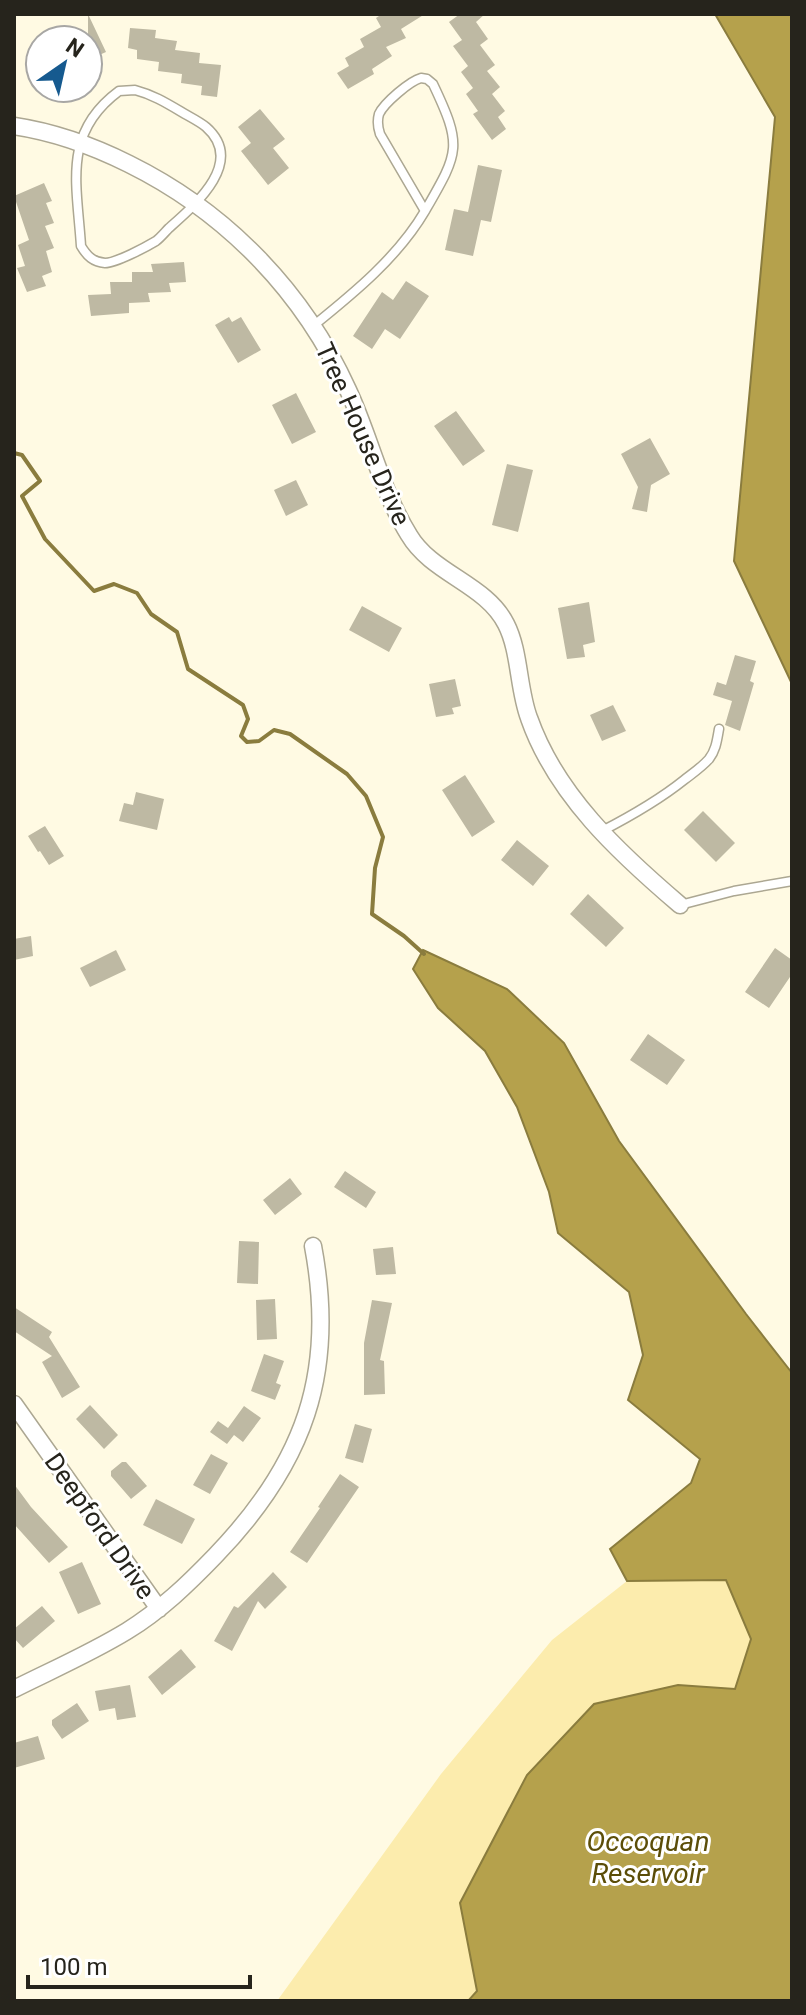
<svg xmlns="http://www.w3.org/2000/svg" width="806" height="2015" font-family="Roboto,sans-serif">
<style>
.green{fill:#fcecad}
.water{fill:#b5a14c;stroke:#8a7c3e;stroke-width:2}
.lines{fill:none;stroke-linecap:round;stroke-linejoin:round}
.stream{stroke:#8a7c3e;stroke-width:4}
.building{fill:#beb9a3}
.lane-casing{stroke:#aca792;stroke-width:11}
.street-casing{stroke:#aca792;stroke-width:19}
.lane{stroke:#fff;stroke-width:8}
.street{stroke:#fff;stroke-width:16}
.labels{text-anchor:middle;stroke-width:6;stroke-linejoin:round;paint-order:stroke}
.street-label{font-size:26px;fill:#26241c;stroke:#fff}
.water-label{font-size:28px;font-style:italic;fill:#5b4d08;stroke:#fff}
</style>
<rect width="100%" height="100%" fill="#fffae3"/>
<path class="green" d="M 726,1580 L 751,1639 L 735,1689 L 678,1685 L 527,1775 L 460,1903 L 477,1991 L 468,2001 L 277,2001 L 441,1774 L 552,1640 L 627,1581 Z"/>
<path class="water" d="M 715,14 L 792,14 L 792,684 L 734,561 L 775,117 Z
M 423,950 L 507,989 L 564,1043 L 619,1141 L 746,1314 L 792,1373 L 792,2001 L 468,2001 L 477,1991 L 460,1903 L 527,1775 L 594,1704 L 678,1685 L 735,1689 L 751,1639 L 726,1580 L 627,1581 L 610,1549 L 691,1483 L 700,1459 L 628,1400 L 643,1355 L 629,1292 L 558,1233 L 549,1192 L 517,1107 L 485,1051 L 438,1008 L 413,969 Z"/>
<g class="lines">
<path class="stream" d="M 14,453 L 22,455 L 40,481 L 22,496 L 45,539 L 94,591 L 114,584 L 137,593 L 151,614 L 177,632 L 188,669 L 243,705 L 248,719 L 241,736 L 247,742 L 259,741 L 274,730 L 290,734 L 347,774 L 366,796 L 383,837 L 375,868 L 372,914 L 404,936 L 424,954"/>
</g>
<path class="building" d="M 88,14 L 106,52 L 97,56 L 101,66 L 88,72 Z
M 382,14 L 425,14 L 401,29 L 406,38 L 386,47 L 392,56 L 372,69 L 374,74 L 348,89 L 337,73 L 349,66 L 345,58 L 364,47 L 360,39 L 381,27 L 376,18 Z
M 460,14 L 485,14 L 476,22 L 488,39 L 480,45 L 495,65 L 487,71 L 500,87 L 492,94 L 505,111 L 498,117 L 506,129 L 492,140 L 473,114 L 478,111 L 466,94 L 473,88 L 461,72 L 468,66 L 453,46 L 462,40 L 449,22 Z
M 130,28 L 156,30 L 155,38 L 177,41 L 175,50 L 200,53 L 199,63 L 221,65 L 217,97 L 201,95 L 202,86 L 181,83 L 182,74 L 158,71 L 159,62 L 137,59 L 137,50 L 128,48 Z
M 260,109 L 285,139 L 273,148 L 289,168 L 268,185 L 241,151 L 251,143 L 238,127 Z
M 478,165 L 502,170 L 491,222 L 481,220 L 473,256 L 445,250 L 454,209 L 468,212 Z
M 44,183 L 52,201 L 46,203 L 54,223 L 45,226 L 54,248 L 46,251 L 52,272 L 42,276 L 46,286 L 27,292 L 17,268 L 25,266 L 18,245 L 29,240 L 14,196 Z
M 184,262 L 186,282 L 169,283 L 171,292 L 148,293 L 150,302 L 129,303 L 129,313 L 91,316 L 88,295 L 111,294 L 110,282 L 132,282 L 132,272 L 153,272 L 151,264 Z
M 406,281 L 429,296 L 400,339 L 385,329 L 372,349 L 353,336 L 382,292 L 393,300 Z
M 229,317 L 232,322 L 241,317 L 261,350 L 238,363 L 215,325 Z
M 296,393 L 316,432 L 292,444 L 272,405 Z
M 456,411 L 485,451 L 463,466 L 434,426 Z
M 650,438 L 670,474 L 651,485 L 647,512 L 632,509 L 638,487 L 621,454 Z
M 507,464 L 533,470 L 518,532 L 492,525 Z
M 296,480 L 308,505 L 286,516 L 274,490 Z
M 589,602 L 595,642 L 583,645 L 585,657 L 567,659 L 558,608 Z
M 362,606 L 402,628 L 389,652 L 349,630 Z
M 735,655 L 756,661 L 750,681 L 754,683 L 740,731 L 725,725 L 732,701 L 713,695 L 717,682 L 726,685 Z
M 455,679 L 461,706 L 452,708 L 454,714 L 436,717 L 429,684 Z
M 613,705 L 626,731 L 602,741 L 590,715 Z
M 465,775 L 495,822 L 472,837 L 442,790 Z
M 136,792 L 164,799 L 157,830 L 119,821 L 124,803 L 133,805 Z
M 703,811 L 735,843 L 716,862 L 684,830 Z
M 45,826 L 64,856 L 49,865 L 40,851 L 38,852 L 28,836 Z
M 517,840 L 549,866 L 533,886 L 501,860 Z
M 588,894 L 624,928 L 606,947 L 570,914 Z
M 31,936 L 33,956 L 14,960 L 14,939 Z
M 775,948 L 792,960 L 792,974 L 769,1008 L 745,992 Z
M 116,950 L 126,970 L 90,987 L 80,968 Z
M 648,1034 L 685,1060 L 667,1085 L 630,1060 Z
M 345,1171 L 376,1192 L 366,1208 L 334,1187 Z
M 290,1178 L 302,1194 L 275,1215 L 263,1200 Z
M 239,1241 L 259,1242 L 258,1284 L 237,1283 Z
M 393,1247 L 396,1274 L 376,1275 L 373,1249 Z
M 275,1299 L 277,1339 L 257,1340 L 256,1300 Z
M 372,1300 L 392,1303 L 380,1360 L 384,1361 L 385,1394 L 364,1395 L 364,1343 Z
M 14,1307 L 52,1332 L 49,1337 L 80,1387 L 62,1398 L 42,1362 L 52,1356 L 14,1331 Z
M 264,1354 L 284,1361 L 276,1383 L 281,1385 L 275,1400 L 251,1391 Z
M 90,1405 L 118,1435 L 104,1449 L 76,1419 Z
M 244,1406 L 261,1418 L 243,1442 L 234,1435 L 227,1444 L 210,1432 L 218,1421 L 228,1428 Z
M 355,1424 L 372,1429 L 363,1463 L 345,1458 Z
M 211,1454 L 228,1463 L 210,1494 L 193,1485 Z
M 122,1462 L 126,1462 L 147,1486 L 131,1499 L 111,1476 L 111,1471 Z
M 340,1474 L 359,1487 L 307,1563 L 290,1552 L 320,1508 L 318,1507 Z
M 14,1484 L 31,1507 L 68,1547 L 49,1563 L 14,1524 Z
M 156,1499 L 195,1519 L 182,1544 L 143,1525 Z
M 82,1562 L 101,1604 L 78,1614 L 59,1572 Z
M 273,1572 L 287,1587 L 265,1609 L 258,1601 L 232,1651 L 214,1641 L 234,1606 L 238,1608 Z
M 42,1606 L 55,1621 L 23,1648 L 14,1638 L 14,1629 Z
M 181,1649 L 196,1667 L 162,1695 L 148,1677 Z
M 130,1685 L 136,1717 L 117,1720 L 115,1708 L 99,1711 L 95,1691 Z
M 77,1703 L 89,1721 L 62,1739 L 52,1725 L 52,1720 Z
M 38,1736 L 45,1759 L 14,1768 L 14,1743 Z"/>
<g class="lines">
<g class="lane-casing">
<path id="lane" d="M 421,78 L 427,79 L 433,84 C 463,147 459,152 425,211 L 380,134 C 378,128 377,121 379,114 C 384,103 410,81 421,78 Z
M 135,90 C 154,95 168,104 185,114 C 192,118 200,122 206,127 C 246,162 195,205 169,228 C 165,232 161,237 156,241 C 146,247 116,263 105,263 C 93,262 87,256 81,246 C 77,184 62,133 119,91 Z
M 313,326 C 354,293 398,257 425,211
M 602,831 C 631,816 659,800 684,780 C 693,773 702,767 709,759 C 716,750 717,740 719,729
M 680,905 L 734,891 L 792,881"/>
</g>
<g class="street-casing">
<path id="street" d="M 14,126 C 54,132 93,146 129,164 C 226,212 303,291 348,390 C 370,437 381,490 409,535 C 432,574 486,584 506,624 C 520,651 518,689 529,718 C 556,795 619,853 680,905
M 14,1404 L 159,1609
M 14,1689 C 52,1670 91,1653 127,1631 C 161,1610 188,1584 215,1556 C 304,1464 337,1373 313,1246"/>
</g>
<use href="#lane" class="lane"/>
<use href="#street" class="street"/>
</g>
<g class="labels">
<g class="street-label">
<text transform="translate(363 434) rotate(66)" y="9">Tree House Drive</text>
<text transform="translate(100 1526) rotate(55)" y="9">Deepford Drive</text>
</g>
<g class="water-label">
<text x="648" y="1851">Occoquan<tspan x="648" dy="32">Reservoir</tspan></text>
</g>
</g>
<rect width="806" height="2015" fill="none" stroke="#26241c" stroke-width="32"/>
<g transform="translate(64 64) rotate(34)"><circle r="38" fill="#ffffff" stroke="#a8a7a4" stroke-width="2"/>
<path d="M0-6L14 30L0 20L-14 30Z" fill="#165a8f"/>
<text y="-12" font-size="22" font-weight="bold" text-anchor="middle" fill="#26241c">N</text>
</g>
<path d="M28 1975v12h222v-12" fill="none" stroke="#26241c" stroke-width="4"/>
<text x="40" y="1975" font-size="24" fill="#26241c" stroke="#ffffff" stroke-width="6" paint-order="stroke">100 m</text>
</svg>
